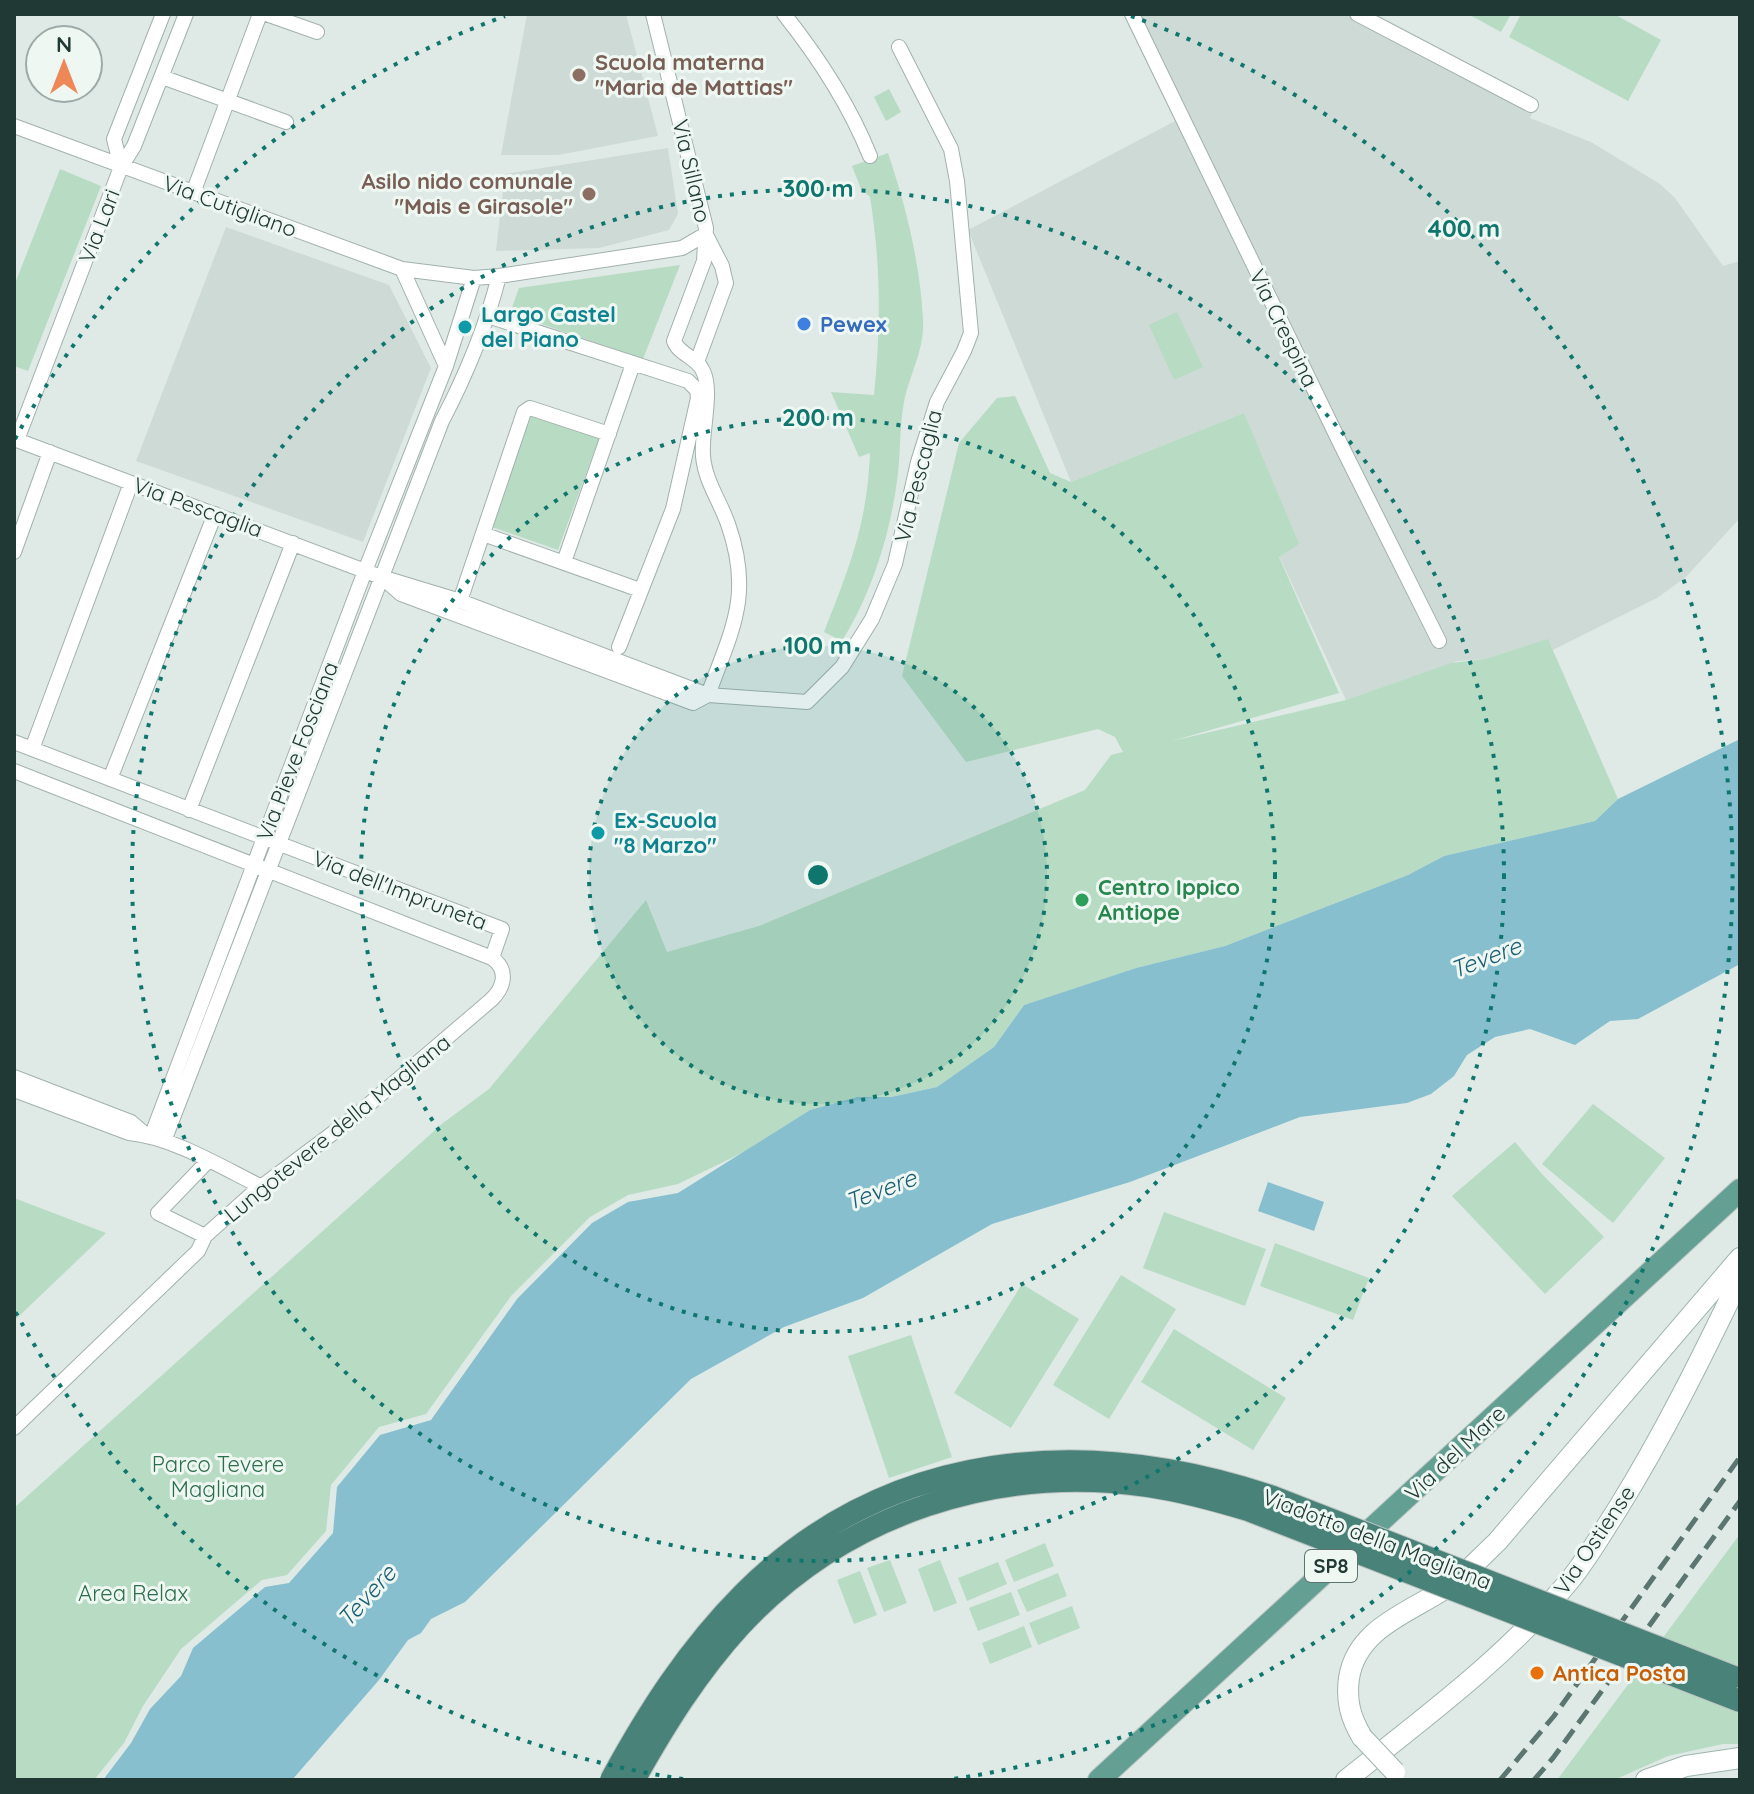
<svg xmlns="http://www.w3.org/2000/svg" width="1754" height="1794" font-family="Quicksand,sans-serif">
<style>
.built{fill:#cddad5}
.green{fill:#b8dbc4}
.water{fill:#87bfcf}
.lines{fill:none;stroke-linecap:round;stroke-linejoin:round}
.minor-casing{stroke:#a2b1ad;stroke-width:16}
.secondary-casing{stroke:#9eb5af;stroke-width:22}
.primary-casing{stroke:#bcc4c2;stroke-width:24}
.minor{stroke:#fff;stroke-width:14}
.secondary{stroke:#fff;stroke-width:20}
.primary{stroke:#649f94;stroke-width:22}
.rail{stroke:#5b7570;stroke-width:5;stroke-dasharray:16 8;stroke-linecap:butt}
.secondary-bridge-casing{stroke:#9eb5af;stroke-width:22;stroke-linecap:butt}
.trunk-bridge-casing{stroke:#bcc4c2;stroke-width:24;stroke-linecap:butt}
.secondary-bridge{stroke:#fff;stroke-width:20}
.trunk-bridge{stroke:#488278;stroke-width:22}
.ring{fill:none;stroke:#0f766e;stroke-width:4;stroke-dasharray:4 8}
.education-dot{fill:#8d6e63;stroke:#eff7f3;stroke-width:3}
.shop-dot{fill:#3f7fe0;stroke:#eff7f3;stroke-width:3}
.culture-dot{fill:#0f9aa8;stroke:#eff7f3;stroke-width:3}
.leisure-dot{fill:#2e9e5b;stroke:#eff7f3;stroke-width:3}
.food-dot{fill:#e8710a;stroke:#eff7f3;stroke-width:3}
.labels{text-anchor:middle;stroke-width:6;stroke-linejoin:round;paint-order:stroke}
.shield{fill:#eff7f3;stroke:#5e726e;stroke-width:2}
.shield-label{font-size:20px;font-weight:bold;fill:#203935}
.education-label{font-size:22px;font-weight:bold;fill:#785e54;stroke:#eff7f3;text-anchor:start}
.street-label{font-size:22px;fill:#203935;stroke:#eff7f3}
.culture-label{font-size:22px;font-weight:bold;fill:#0d838f;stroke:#eff7f3;text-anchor:start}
.shop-label{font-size:22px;font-weight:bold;fill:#366cbe;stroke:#eff7f3;text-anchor:start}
.leisure-label{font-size:22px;font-weight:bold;fill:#27864d;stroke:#eff7f3;text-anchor:start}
.park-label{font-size:22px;fill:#2c6f4b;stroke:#eff7f3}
.food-label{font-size:22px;font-weight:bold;fill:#c56008;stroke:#eff7f3;text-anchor:start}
.water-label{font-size:24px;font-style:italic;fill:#1c5f74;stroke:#eff7f3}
.centre{fill:#0f766e;stroke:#eff7f3;stroke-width:4}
.ring-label{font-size:24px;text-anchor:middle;font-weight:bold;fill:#0f766e;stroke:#eff7f3;stroke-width:6;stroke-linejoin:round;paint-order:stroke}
</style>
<rect width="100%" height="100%" fill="#dfeae6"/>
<path class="built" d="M 527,14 L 626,14 L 658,136 L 558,155 L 501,155 Z
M 1123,14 L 1376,14 L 1538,100 L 1530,118 L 1591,142 L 1660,184 L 1675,198 L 1723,266 L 1740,261 L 1740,518 L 1686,577 L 1657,598 L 1553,650 L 1547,640 L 1485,659 L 1458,661 L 1346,700 L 1279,556 L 1244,413 L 1071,482 L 968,230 L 1175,121 Z
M 668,148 L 678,214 L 669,230 L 599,248 L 496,251 L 505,174 Z
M 226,227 L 389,285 L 431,368 L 363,542 L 136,461 Z"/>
<path class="green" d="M 1468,14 L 1511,14 L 1501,32 Z
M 1521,14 L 1614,14 L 1661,40 L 1628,101 L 1509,37 Z
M 889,89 L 901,112 L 886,121 L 874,97 Z
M 888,153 C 906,206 920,263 923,319 C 925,349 910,373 904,402 C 899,428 901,455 897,481 C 890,535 871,595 842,641 L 824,632 C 850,566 867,524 870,453 L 859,457 L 831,392 L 874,395 C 881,326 881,266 870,197 L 861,189 L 852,166 Z
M 60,169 L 101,186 L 28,371 L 14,366 L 14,286 Z
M 680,265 L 643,359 L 510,313 L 519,288 Z
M 1177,312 L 1203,367 L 1174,380 L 1149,325 Z
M 1015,396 L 1050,473 L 1071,482 L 1244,413 L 1299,544 L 1279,557 L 1339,693 L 1172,741 L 1346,700 L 1451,663 L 1485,659 L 1548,639 L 1618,799 L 1595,821 L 1444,856 L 1408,875 L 1225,946 L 1136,968 L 1024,1005 L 994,1047 L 937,1087 L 891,1097 L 857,1097 L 810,1110 L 744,1152 L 678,1184 L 628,1195 L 590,1217 L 511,1296 L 426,1414 L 379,1427 L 331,1485 L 326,1531 L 287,1575 L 262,1580 L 181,1649 L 143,1706 L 124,1743 L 94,1780 L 14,1780 L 14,1508 L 443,1123 L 489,1089 L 646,900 L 667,952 L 759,926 L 1085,790 L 1111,755 L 1123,752 L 1115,737 L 1098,729 L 966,762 L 902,676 L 959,443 L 997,398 Z
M 529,414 L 599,438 L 558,550 L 489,526 Z
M 1593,1104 L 1665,1158 L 1613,1223 L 1542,1164 Z
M 1515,1142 L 1542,1174 L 1604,1237 L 1545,1294 L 1452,1196 Z
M 14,1198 L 106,1233 L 16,1319 L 14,1319 Z
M 1164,1212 L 1266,1249 L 1245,1306 L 1143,1268 Z
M 1275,1243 L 1369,1278 L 1353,1320 L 1260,1286 Z
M 1121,1275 L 1176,1309 L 1109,1419 L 1053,1385 Z
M 1022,1284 L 1079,1319 L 1011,1428 L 954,1393 Z
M 1174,1329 L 1286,1398 L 1253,1450 L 1141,1382 Z
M 911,1335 L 952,1457 L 889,1478 L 848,1356 Z
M 1740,1534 L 1740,1744 L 1723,1744 L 1668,1756 L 1614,1780 L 1557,1780 Z
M 1045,1543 L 1054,1566 L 1014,1582 L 1005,1560 Z
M 890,1560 L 907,1603 L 884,1612 L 867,1568 Z
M 940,1560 L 957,1603 L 934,1612 L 918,1569 Z
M 998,1562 L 1007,1584 L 967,1601 L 958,1578 Z
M 860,1571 L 877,1615 L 854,1624 L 837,1580 Z
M 1058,1573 L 1067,1596 L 1027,1612 L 1017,1590 Z
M 1011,1592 L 1020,1615 L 978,1631 L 969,1608 Z
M 1072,1606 L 1080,1628 L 1038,1645 L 1029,1623 Z
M 1024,1626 L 1032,1647 L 990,1664 L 982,1643 Z"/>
<path class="water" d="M 1740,739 L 1740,964 L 1638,1019 L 1610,1021 L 1575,1045 L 1530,1029 L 1495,1037 L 1467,1055 L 1454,1076 L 1431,1094 L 1407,1103 L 1300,1117 L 1130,1182 L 992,1224 L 863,1298 L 784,1327 L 691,1379 L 465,1602 L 431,1619 L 421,1633 L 408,1640 L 379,1680 L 292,1780 L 103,1780 L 131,1743 L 150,1709 L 181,1676 L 193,1648 L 265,1587 L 289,1583 L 333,1533 L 337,1487 L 380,1435 L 431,1420 L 517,1299 L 592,1223 L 628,1202 L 678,1193 L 810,1110 L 857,1097 L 891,1097 L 937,1087 L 994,1047 L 1024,1005 L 1136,968 L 1225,946 L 1408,875 L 1444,856 L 1595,821 L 1618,799 Z
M 1268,1182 L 1324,1202 L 1314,1231 L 1258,1211 Z"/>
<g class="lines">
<g class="minor-casing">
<path id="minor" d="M 266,14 L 317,32
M 653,14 L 706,228 L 704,261 L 674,341 C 679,355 697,357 703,371 C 713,391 701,432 703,456 C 705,481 720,501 728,524 C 753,595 732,629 708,695
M 784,14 C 819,58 849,104 870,156
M 1132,14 L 1342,447 L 1439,641
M 1357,14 L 1531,105
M 162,77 L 286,122
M 14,126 L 402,269 L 474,278 L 499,276 L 682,248 L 706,234
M 121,167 L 114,139 L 163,14
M 193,193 L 260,14
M 402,269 L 446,366
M 488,316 L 688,381 L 697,390 L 698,398 L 673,509 L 619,647
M 697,362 L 726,283 L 722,266 L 706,235
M 14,439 L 381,577 L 460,601 L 708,695 L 807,702 L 842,667 L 872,619 L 895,564 L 918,462 L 937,402 L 964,351 L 971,333 L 957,181 L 951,149 L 899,47
M 17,440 L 121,167 L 134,146 L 186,14
M 483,534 L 640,590
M 14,552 L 50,452
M 564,562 L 633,364
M 385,580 L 401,594 L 693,703 L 708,695
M 460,601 L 524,412 L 530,408 L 609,434
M 14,742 L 502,929 L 492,958 L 14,771
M 32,749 L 131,483
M 110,779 L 215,514
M 189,810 L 293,543
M 14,1077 L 131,1122 L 145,1134
M 14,1090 L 129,1133 C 173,1137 223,1168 262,1187
M 151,1137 L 365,571 L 446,366 L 474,278
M 164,1141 L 442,421 C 466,375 486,327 499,276
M 205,1236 L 158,1213 L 208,1161
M 14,1428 L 198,1251 L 205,1236 L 253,1193 L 353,1118 L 491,1000 C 504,988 509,970 492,958"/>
</g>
<g class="secondary-casing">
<path id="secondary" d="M 1362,1737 C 1350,1717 1346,1700 1349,1678 C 1357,1628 1409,1613 1446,1588 C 1465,1575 1480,1558 1497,1542 L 1740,1258
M 1346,1780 C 1421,1720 1503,1660 1565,1586 C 1585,1563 1600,1536 1617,1510 C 1663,1436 1702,1357 1740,1278
M 1646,1780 L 1686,1766 L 1740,1758"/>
</g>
<g class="primary-casing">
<path id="primary" d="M 1099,1780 L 1740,1190"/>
</g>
<use href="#minor" class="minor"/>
<use href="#secondary" class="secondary"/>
<use href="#primary" class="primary"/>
<path class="rail" d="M 1500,1780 L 1554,1716 L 1740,1457
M 1534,1780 L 1553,1758 L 1740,1501"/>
<g class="secondary-bridge-casing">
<path id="secondary-bridge" d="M 1362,1737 L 1395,1772"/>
</g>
<g class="trunk-bridge-casing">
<path id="trunk-bridge" d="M 611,1780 C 648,1712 689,1648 744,1593 C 890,1448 1085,1434 1273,1497 L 1734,1677
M 634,1780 C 665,1725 697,1673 740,1626 C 845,1513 997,1464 1148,1486 C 1182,1491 1215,1500 1248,1510 L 1740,1701"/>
</g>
<use href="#secondary-bridge" class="secondary-bridge"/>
<use href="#trunk-bridge" class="trunk-bridge"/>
</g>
<circle cx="818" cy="875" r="229" fill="#0f766e" fill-opacity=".12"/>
<g class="ring">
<circle cx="818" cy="875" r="229"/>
<circle cx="818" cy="875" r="457"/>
<circle cx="818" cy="875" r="686"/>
<path d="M683 1779A914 914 0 0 1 15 1311M15 439A914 914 0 0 1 505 16M1131 16A914 914 0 0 1 953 1779"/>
</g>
<g class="education-dot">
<circle cx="579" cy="75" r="8"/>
<circle cx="589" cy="194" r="8"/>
</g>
<circle class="shop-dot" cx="804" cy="324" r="8"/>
<g class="culture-dot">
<circle cx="465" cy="327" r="8"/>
<circle cx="598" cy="833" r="8"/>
</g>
<circle class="leisure-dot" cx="1082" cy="900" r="8"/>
<circle class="food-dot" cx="1537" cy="1673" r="8"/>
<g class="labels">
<rect class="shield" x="1305" y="1550" width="52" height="32" rx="6"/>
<g class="shield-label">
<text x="1331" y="1573">SP8</text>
</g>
<g class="education-label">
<text x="595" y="70">Scuola materna<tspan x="595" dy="25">"Maria de Mattias"</tspan></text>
<text x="573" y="189" text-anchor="end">Asilo nido comunale<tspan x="573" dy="25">"Mais e Girasole"</tspan></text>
</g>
<g class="street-label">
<text transform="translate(692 171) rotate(77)" y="8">Via Sillano</text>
<text transform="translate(230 206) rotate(20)" y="8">Via Cutigliano</text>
<text transform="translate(99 226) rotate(-69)" y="8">Via Lari</text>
<text transform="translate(1284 328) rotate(64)" y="8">Via Crespina</text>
<text transform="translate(918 476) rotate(-76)" y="8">Via Pescaglia</text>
<text transform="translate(198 507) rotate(20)" y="8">Via Pescaglia</text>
<text transform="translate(297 751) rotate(-69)" y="8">Via Pieve Fosciana</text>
<text transform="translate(400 890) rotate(21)" y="8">Via dell'Impruneta</text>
<text transform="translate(337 1128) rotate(-39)" y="8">Lungotevere della Magliana</text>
<text transform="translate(1455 1453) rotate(-43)" y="8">Via del Mare</text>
<text transform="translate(1377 1539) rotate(21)" y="8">Viadotto della Magliana</text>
<text transform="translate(1594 1540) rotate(-56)" y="8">Via Ostiense</text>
</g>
<g class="culture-label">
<text x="481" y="322">Largo Castel<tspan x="481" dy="25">del Piano</tspan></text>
<text x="614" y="828">Ex-Scuola<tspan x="614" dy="25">"8 Marzo"</tspan></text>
</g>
<g class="shop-label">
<text x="820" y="332">Pewex</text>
</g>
<g class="leisure-label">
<text x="1098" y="895">Centro Ippico<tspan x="1098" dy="25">Antiope</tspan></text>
</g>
<g class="park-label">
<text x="218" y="1472">Parco Tevere<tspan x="218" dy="25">Magliana</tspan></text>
<text x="133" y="1601">Area Relax</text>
</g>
<g class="food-label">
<text x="1553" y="1681">Antica Posta</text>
</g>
<g class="water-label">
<text transform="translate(1486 958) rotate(-21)" y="8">Tevere</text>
<text transform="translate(881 1190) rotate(-21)" y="8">Tevere</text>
<text transform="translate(367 1596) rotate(-48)" y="8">Tevere</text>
</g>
</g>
<circle cx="818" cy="875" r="12" class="centre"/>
<g class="ring-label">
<text x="818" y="197">300 m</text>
<text x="1464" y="237">400 m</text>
<text x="818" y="426">200 m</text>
<text x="818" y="654">100 m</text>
</g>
<rect width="1754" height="1794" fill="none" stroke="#203935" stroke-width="32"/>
<g transform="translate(64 64)"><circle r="38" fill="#eff7f3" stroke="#9caba7" stroke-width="2"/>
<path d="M0-6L14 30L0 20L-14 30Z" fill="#ef8858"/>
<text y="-12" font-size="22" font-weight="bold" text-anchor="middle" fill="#203935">N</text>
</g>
</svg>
